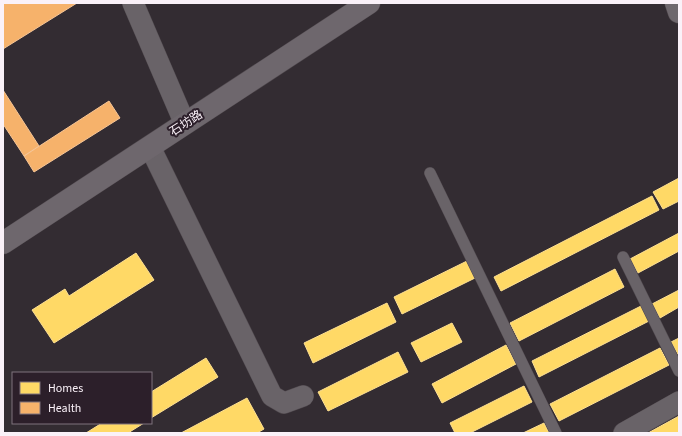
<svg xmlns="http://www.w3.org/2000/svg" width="682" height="436" font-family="'Source Sans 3','Noto Sans SC',sans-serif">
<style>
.homes{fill:#ffd966;stroke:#fee092}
.health{fill:#f6b26b;stroke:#f7c595}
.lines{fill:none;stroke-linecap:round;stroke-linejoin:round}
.lane-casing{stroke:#50494e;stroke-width:12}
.street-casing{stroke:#50494e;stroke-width:22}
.secondary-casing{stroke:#50494e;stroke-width:23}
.lane{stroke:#696368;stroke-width:11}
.street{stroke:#696368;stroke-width:21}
.secondary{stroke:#6e676d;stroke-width:22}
.labels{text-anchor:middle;stroke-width:4;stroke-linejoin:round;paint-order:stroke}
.street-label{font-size:12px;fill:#faf1f8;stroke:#2c1f2a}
</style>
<rect width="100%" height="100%" fill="#332c32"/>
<path class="homes" d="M 679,178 L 679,201 L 663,209 L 653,192 Z
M 652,196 L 659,210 L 501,291 L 494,277 Z
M 679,233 L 679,251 L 638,273 L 630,259 Z
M 136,253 L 154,280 L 54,343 L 32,310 L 65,289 L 69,296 Z
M 467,261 L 475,278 L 402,314 L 394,297 Z
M 615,269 L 624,287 L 519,341 L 510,323 Z
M 679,290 L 679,307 L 660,318 L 652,304 Z
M 387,303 L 396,322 L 313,363 L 304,343 Z
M 641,306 L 649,321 L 539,377 L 532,361 Z
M 452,323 L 462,342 L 421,362 L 411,343 Z
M 679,338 L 679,356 L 671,342 Z
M 506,345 L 516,364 L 442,403 L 432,384 Z
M 660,348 L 669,365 L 559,421 L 550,404 Z
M 398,352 L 408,372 L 328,411 L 318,392 Z
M 206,358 L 218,377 L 151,418 L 151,392 Z
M 524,386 L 532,402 L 470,433 L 455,433 L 450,423 Z
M 247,398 L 264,429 L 257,433 L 181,433 Z
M 679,416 L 679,433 L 648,433 Z
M 102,423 L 144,423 L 128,433 L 86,433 Z
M 544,423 L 549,433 L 523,433 Z"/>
<path class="health" d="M 3,3 L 77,3 L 3,49 Z
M 3,90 L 39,146 L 24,156 L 3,124 Z
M 109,101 L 120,118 L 34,172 L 24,156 Z"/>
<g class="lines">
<g class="lane-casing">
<path id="lane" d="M 430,173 L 556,433
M 623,257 L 679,371"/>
</g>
<g class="street-casing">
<path id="street" d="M 133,3 L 185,124
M 150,147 L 272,396 L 284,403 L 303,396
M 624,433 L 679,402"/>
</g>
<g class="secondary-casing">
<path id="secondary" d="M 676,3 L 679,12
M 3,243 L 369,3"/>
</g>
<use href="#lane" class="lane"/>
<use href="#street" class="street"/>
<use href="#secondary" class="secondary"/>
</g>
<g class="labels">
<g class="street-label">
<text transform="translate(186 123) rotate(-33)" y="4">石坊路</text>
</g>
</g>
<rect width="682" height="436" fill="none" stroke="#faf1f8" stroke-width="8"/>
<rect x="12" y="372" width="140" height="52" fill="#2c1f2a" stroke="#7e737c"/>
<rect x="20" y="382" width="20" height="12" fill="#ffd966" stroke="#7e737c"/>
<text x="48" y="392" font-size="12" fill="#faf1f8">Homes</text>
<rect x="20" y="402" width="20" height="12" fill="#f6b26b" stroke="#7e737c"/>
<text x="48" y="412" font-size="12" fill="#faf1f8">Health</text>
</svg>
